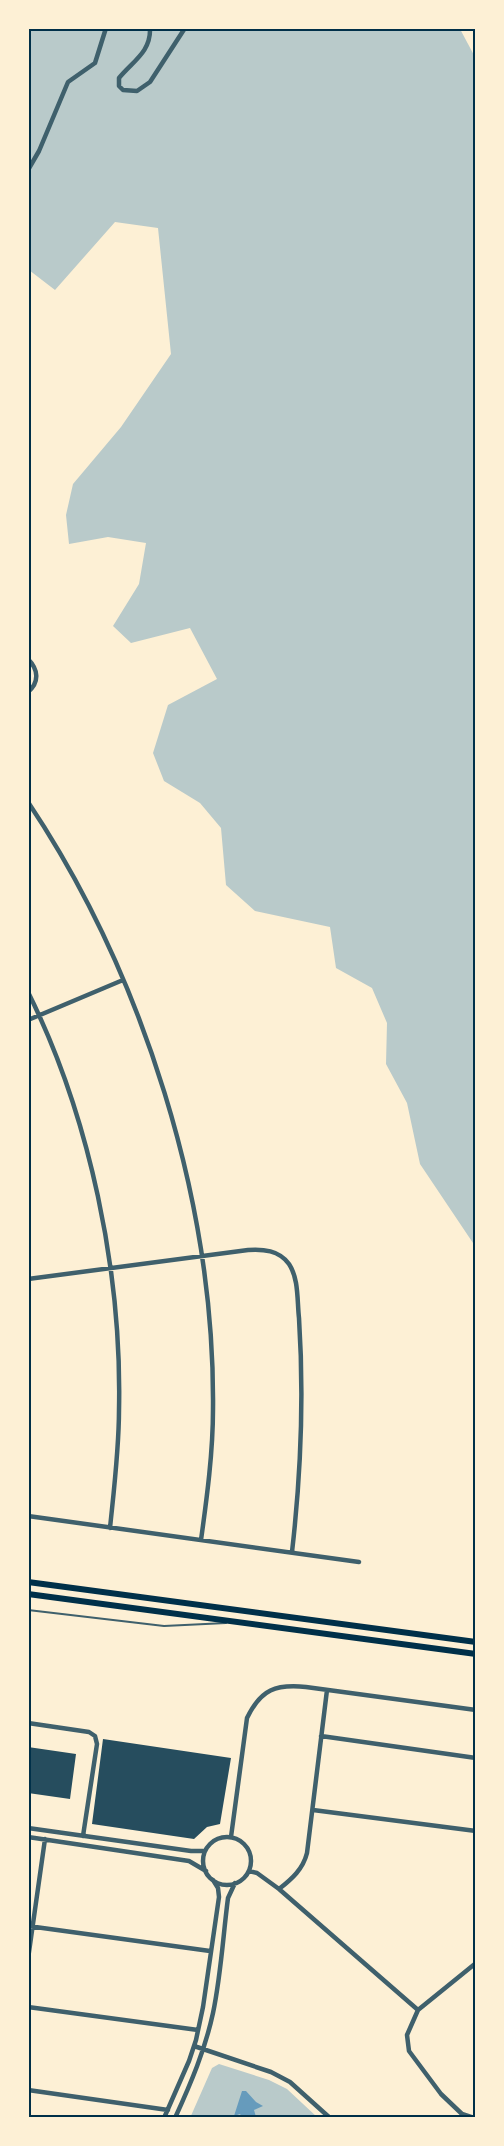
<svg xmlns="http://www.w3.org/2000/svg" width="504" height="2146" font-family="Mulish,sans-serif">
<style>
.green{fill:#b9caca}
.water{fill:#669bbc}
.building{fill:#264d5e}
.lines{fill:none;stroke-linecap:round;stroke-linejoin:round}
.service{stroke:#3f606c;stroke-width:2}
.minor{stroke:#3f606c;stroke-width:4.5}
.secondary{stroke:#003049;stroke-width:6}
.neatline{fill:none;stroke:#003049;stroke-width:2}
</style>
<rect width="100%" height="100%" fill="#fdf0d5"/>
<path class="green" d="M 28,29 L 460,29 L 475,57 L 475,1246 L 420,1164 L 407,1103 L 386,1064 L 387,1023 L 372,988 L 336,968 L 330,927 L 255,911 L 226,885 L 221,828 L 200,803 L 164,781 L 153,753 L 168,705 L 217,679 L 190,628 L 131,643 L 113,626 L 139,584 L 146,543 L 108,537 L 69,544 L 66,515 L 73,484 L 121,427 L 171,354 L 158,228 L 115,222 L 55,290 L 29,270 Z
M 219,2064 L 269,2080 L 287,2089 L 317,2117 L 190,2118 L 212,2068 Z"/>
<path class="water" d="M 242,2091 L 246,2091 L 256,2102 L 263,2106 L 254,2110 L 256,2117 L 242,2117 L 240,2114 L 234,2116 Z"/>
<path class="building" d="M 103,1739 L 231,1758 L 220,1824 L 207,1827 L 194,1839 L 92,1824 Z
M 28,1747 L 76,1754 L 70,1799 L 28,1793 Z"/>
<g class="lines">
<path class="service" d="M 28,1610 L 164,1626 L 226,1623"/>
<path class="minor" d="M 150,28 C 151,52 133,61 119,78 L 119,86 L 123,90 L 137,91 L 150,82 L 185,28
M 28,170 L 39,151 L 68,82 L 95,63 L 106,28
M 28,659 C 38,669 40,682 28,692
M 28,802 C 143,974 215,1202 213,1409 C 213,1452 207,1497 201,1540
M 28,992 C 90,1117 122,1272 119,1410 C 119,1449 114,1489 110,1528
M 28,1020 L 123,980
M 28,1279 L 248,1250 C 263,1249 279,1250 289,1264 C 299,1279 297,1301 299,1318 C 304,1396 301,1474 292,1552
M 28,1516 L 359,1562
M 28,1723 L 89,1732 L 95,1736 L 97,1744 L 83,1836
M 321,1736 L 476,1758
M 313,1810 L 476,1831
M 28,1828 L 191,1851 L 205,1851
M 28,1837 L 189,1861 L 206,1871
M 231,1837 L 247,1718 C 261,1689 276,1684 306,1687 L 476,1710
M203 1861a24 24 0 1 1 48 0a24 24 0 1 1-48 0Z
M 249,1871 L 257,1873 L 279,1889 L 418,2010
M 279,1889 C 292,1879 303,1869 307,1853 L 327,1690
M 28,1926 L 210,1951
M 28,1959 L 45,1839
M 28,2007 L 198,2030
M 194,2046 L 271,2072 L 290,2082 L 330,2118
M 28,2090 L 168,2110
M 164,2118 L 189,2061 L 196,2040 L 203,2007 L 219,1897 L 218,1888 L 213,1880
M 175,2118 C 191,2083 205,2050 213,2013 C 221,1975 223,1936 228,1898 L 235,1883
M 474,2118 L 462,2114 L 441,2094 L 409,2051 L 407,2035 L 418,2010 L 476,1963"/>
<path class="secondary" d="M 28,1582 L 476,1642
M 28,1594 L 476,1654"/>
</g>
<rect width="504" height="2146" fill="none" stroke="#fdf0d5" stroke-width="60"/>
<rect x="30" y="30" width="444" height="2086" class="neatline"/>
</svg>
